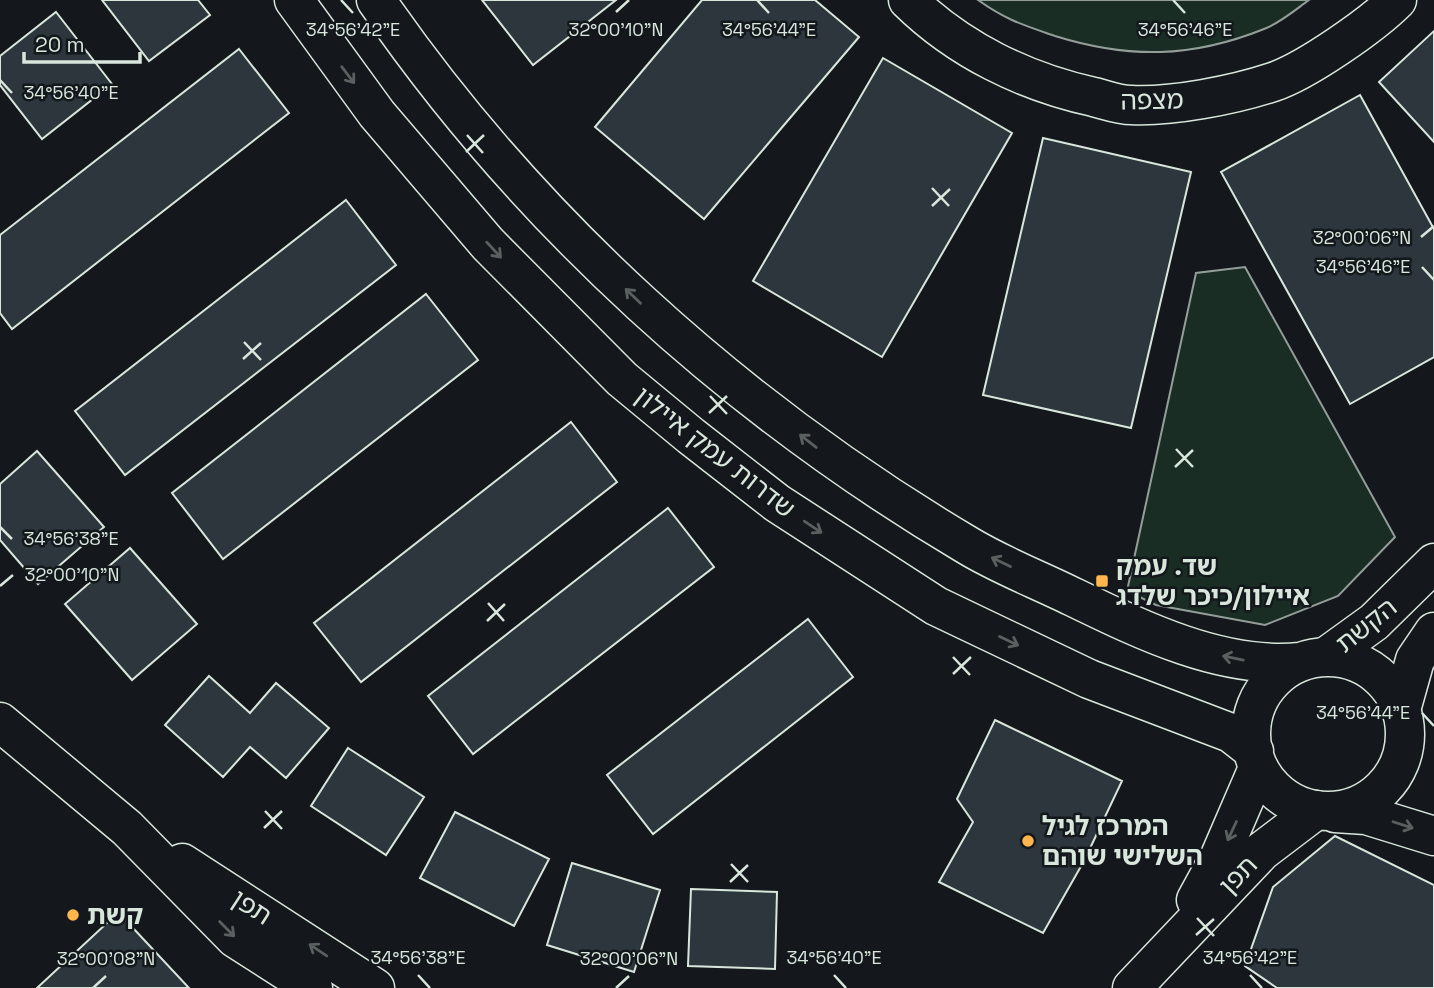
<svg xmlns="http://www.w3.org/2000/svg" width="1434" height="988" font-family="'Space Grotesk','Noto Sans Hebrew',sans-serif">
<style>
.green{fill:#1a2d24;stroke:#939e99;stroke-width:2}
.building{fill:#2c363c;stroke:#d8e6dc;stroke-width:2}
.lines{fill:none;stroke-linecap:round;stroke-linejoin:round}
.minor-casing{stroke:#d8e6dc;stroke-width:41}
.major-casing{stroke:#d8e6dc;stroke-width:41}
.minor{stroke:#14181c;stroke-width:38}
.major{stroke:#14181c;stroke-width:38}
.oneway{stroke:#59605f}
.ticks{fill:none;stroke:#d8e6dc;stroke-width:2.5}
.poi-dot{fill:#ffb74d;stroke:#14181c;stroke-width:2.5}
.labels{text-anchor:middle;stroke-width:5;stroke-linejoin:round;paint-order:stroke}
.street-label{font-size:26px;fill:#d8e6dc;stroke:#14181c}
.poi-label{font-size:26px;font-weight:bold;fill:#d8e6dc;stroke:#14181c;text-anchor:start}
.ticks-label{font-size:18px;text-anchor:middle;fill:#d8e6dc;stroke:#14181c;stroke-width:5;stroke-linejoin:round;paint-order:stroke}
</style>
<rect width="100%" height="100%" fill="#14181c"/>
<path class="green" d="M 978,0 L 1309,0 C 1295,10 1280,23 1264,29 C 1192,58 1129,59 1055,36 C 1023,25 1006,20 978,0 Z
M 1245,267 L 1395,537 L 1338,596 L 1265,625 L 1156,605 L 1127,591 L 1196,273 Z"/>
<path class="building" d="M 102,0 L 198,0 L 210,15 L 149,61 Z
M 482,0 L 616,0 L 533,65 Z
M 702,0 L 815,0 L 859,37 L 704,219 L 595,127 Z
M 56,12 L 112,84 L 42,139 L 0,85 L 0,56 Z
M 1434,31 L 1434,142 L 1379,82 Z
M 239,49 L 289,113 L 12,329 L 0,313 L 0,235 Z
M 883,58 L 1012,133 L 882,357 L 753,281 Z
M 1360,95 L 1434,229 L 1434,357 L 1350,404 L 1221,172 Z
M 1043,138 L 1191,172 L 1131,428 L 983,395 Z
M 346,200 L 396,265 L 125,475 L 75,411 Z
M 426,294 L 478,360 L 223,559 L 172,493 Z
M 571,422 L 617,482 L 361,682 L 314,623 Z
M 37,451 L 104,527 L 38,584 L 0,540 L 0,484 Z
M 668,508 L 714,567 L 473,754 L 428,696 Z
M 130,548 L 197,624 L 132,680 L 65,604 Z
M 808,619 L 853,677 L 653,834 L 607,775 Z
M 209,676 L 250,713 L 276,683 L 329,728 L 286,778 L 250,747 L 223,777 L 165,725 Z
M 995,720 L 1122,781 L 1084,861 L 1043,933 L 939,882 L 973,822 L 957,799 Z
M 348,748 L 424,797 L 386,855 L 311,806 Z
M 455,812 L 549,859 L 514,926 L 420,878 Z
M 1335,836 L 1434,885 L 1434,988 L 1277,988 L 1245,966 L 1273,887 Z
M 572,863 L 660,890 L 634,972 L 547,945 Z
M 691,889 L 777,892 L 775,969 L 688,966 Z
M 119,913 L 189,988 L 37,988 L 107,923 Z"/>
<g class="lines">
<g class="minor-casing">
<path id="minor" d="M 908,0 C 959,50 1025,82 1094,97 C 1106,100 1119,105 1131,105 C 1172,107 1234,95 1273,82 C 1306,71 1372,25 1397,0
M 1327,656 L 1374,622 L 1434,563
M 1401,710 L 1415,660 L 1434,632
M 0,722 L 127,828 L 235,938 L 313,988
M 182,863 L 375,988
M 1196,900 L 1220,856 L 1258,768
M 1132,988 L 1262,851 L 1316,810"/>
</g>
<g class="major-casing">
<path id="major" d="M 294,0 L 377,114 L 488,244 L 622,379 L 691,436 L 777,503 L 936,606 L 1089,679 L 1231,733 L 1254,751
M 376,0 C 529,222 736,408 967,545 C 998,564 1034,578 1067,594 C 1137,628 1220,670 1300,662
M1251 734a77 77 0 1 1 154 0a77 77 0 1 1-154 0Z
M 1335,813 L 1366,815 L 1434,836"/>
</g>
<use href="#minor" class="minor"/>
<use href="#major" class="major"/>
</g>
<defs><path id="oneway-shaft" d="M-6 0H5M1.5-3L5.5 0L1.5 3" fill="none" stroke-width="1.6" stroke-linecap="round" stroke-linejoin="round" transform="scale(1.75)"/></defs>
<g class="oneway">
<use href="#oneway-shaft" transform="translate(348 75) rotate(53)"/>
<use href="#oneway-shaft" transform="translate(494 250) rotate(47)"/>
<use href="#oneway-shaft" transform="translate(633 296) rotate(-136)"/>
<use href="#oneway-shaft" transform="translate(808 441) rotate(-142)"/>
<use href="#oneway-shaft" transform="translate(813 527) rotate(34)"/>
<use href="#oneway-shaft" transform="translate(1001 562) rotate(-154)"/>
<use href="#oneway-shaft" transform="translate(1009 641) rotate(26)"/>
<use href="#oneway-shaft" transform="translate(1233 658) rotate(-168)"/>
<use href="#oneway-shaft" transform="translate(1403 825) rotate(18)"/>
<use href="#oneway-shaft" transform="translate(1232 831) rotate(115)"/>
<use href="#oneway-shaft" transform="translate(227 929) rotate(45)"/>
<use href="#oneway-shaft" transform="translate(318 950) rotate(-146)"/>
</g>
<path class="ticks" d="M 341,0 L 353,13M 757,0 L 769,13M 1173,0 L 1185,13M 616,12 L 629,0M 0,80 L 12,93M 467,135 L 483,153M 466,152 L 484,135M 932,188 L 949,206M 932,206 L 950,189M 1421,237 L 1434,226M 1422,267 L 1434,280M 244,342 L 261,360M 243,359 L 261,343M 710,396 L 727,414M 709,413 L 727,396M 1176,449 L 1193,467M 1175,467 L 1193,450M 0,527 L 12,539M 0,586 L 13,575M 488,603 L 504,621M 487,621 L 505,604M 953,657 L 970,675M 953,674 L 971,657M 1422,713 L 1434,726M 265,811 L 282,829M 264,828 L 282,811M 731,864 L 748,882M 730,882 L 748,865M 1197,918 L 1214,936M 1196,935 L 1214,919M 418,975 L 430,988M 834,975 L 846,988M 1250,975 L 1262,988M 93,988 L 106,976M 616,988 L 629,976"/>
<g class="poi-dot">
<rect x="1095" y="574" width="14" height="14" rx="3.5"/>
<circle cx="1028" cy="841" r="7"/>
<circle cx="73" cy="915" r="7"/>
</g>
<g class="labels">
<g class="street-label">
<text transform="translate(1152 100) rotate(-1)" y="9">מצפה</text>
<text transform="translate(715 452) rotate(38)" y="9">שדרות עמק איילון</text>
<text transform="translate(1366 625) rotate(-39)" y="9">הקשת</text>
<text transform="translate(1238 875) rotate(-46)" y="9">תפן</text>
<text transform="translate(252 907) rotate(33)" y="9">תפן</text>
</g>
<g class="poi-label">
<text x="1116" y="575">שד. עמק<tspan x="1116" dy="30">איילון/כיכר שלדג</tspan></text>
<text x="1042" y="835">המרכז לגיל<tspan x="1042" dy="30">השלישי שוהם</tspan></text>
<text x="87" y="924">קשת</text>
</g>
</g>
<g class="ticks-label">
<text x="616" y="36">32°00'10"N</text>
<text x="353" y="36">34°56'42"E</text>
<text x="769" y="36">34°56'44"E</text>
<text x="1185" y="36">34°56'46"E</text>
<text x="71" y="99">34°56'40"E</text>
<text x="1362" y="244">32°00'06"N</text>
<text x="1363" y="273">34°56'46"E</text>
<text x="71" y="545">34°56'38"E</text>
<text x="72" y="581">32°00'10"N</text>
<text x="1363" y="719">34°56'44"E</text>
<text x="418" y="964">34°56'38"E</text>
<text x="834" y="964">34°56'40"E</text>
<text x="1250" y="964">34°56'42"E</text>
<text x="106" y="965">32°00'08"N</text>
<text x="629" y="965">32°00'06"N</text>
</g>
<path d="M24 52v10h116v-10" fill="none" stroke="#d8e6dc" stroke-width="3.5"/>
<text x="35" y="52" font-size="21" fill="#d8e6dc" stroke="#14181c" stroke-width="5" paint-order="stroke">20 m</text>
</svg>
